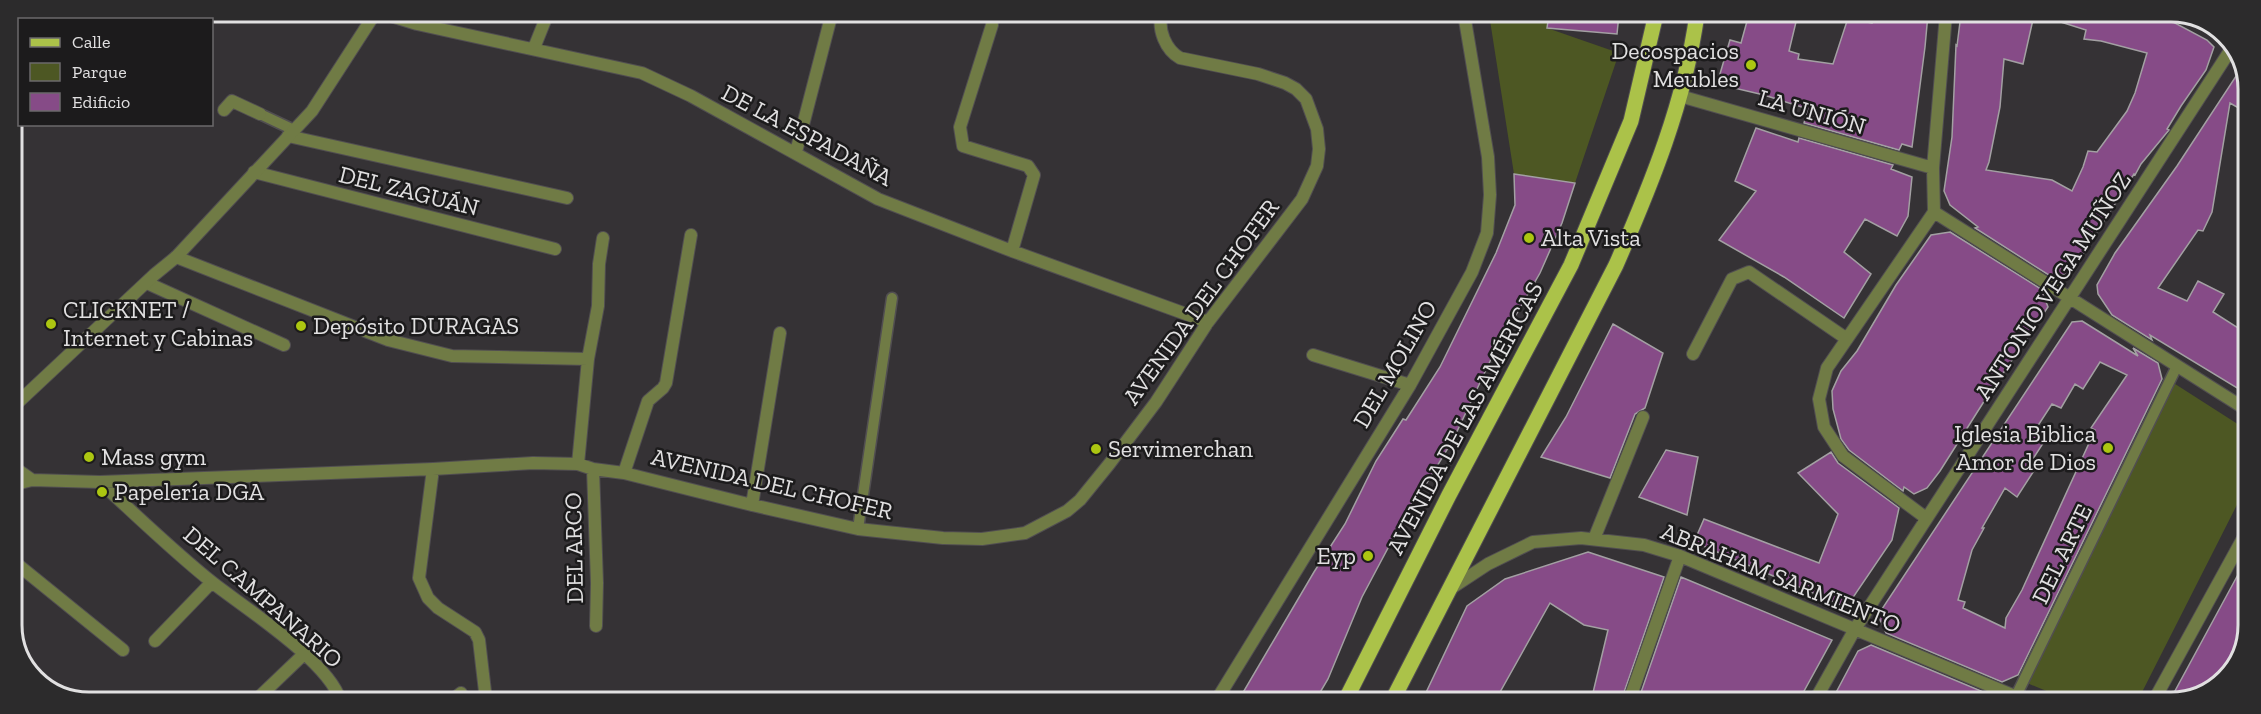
<svg xmlns="http://www.w3.org/2000/svg" width="2261" height="714" font-family="'Zilla Slab',serif">
<style>
.green{fill:#4d5723}
.building{fill:#864b87;stroke:#a3a0a3;stroke-width:1.5;fill-rule:evenodd}
.lines{fill:none;stroke-linecap:round;stroke-linejoin:round}
.service-casing{stroke:#514e51;stroke-width:13}
.minor-casing{stroke:#514e51;stroke-width:14}
.tertiary-casing{stroke:#514e51;stroke-width:14}
.primary-casing{stroke:#514e51;stroke-width:17}
.service{stroke:#707b45;stroke-width:10}
.minor{stroke:#707b45;stroke-width:12}
.tertiary{stroke:#707b45;stroke-width:12}
.primary{stroke:#abc249;stroke-width:15}
.poi-dot{fill:#acc611;stroke:#1c1b1c;stroke-width:2}
.labels{text-anchor:middle;stroke-width:5;stroke-linejoin:round;paint-order:stroke}
.poi-label{font-size:24px;fill:#e1e0e1;stroke:#1c1b1c;text-anchor:start}
.street-label{font-size:24px;fill:#e1e0e1;stroke:#1c1b1c}
.rim{fill:none;stroke:#e1e0e1;stroke-width:3}
</style>
<rect width="100%" height="100%" fill="#353235"/>
<path class="green" d="M 1489,14 L 1549,14 L 1547,28 L 1619,53 L 1575,183 L 1514,174 Z
M 2172,382 L 2247,430 L 2247,485 L 2137,702 L 2073,702 L 2027,683 Z"/>
<path class="building" d="M 1549,14 L 1619,14 L 1617,34 L 1547,28 Z
M 1749,14 L 1772,14 L 1796,22 L 1789,51 L 1799,54 L 1798,59 L 1833,64 L 1848,18 L 1872,23 L 1874,14 L 1928,14 L 1925,47 L 1912,147 L 1902,144 L 1899,150 L 1804,123 L 1808,109 L 1764,95 L 1717,84 L 1730,40 L 1741,43 Z
M 1961,14 L 2034,15 L 2023,64 L 2004,59 L 2000,107 L 1989,162 L 1986,170 L 2052,180 L 2072,191 L 2083,167 L 2088,151 L 2097,152 L 2127,111 L 2135,93 L 2147,53 L 2101,41 L 2084,39 L 2086,30 L 2048,18 L 2049,15 L 2160,15 L 2207,40 L 2214,47 L 2206,70 L 2181,106 L 2167,129 L 2169,130 L 2141,164 L 2135,175 L 2134,174 L 2071,273 L 2052,277 L 1975,228 L 1978,227 L 1950,205 L 1944,191 L 1952,137 L 1956,45 L 1957,46 Z
M 2242,67 L 2249,84 L 2249,114 L 2230,103 L 2212,212 L 2203,231 L 2198,230 L 2158,288 L 2187,301 L 2198,281 L 2224,294 L 2213,312 L 2238,328 L 2248,312 L 2247,394 L 2150,335 L 2152,340 L 2112,315 L 2098,294 L 2097,285 L 2115,253 L 2177,166 Z
M 1756,128 L 1798,142 L 1799,138 L 1893,165 L 1891,169 L 1912,177 L 1908,216 L 1897,236 L 1865,219 L 1844,252 L 1871,274 L 1844,318 L 1784,277 L 1719,240 L 1756,191 L 1735,181 Z
M 1514,174 L 1575,183 L 1562,223 L 1540,273 L 1493,355 L 1453,440 L 1425,486 L 1422,484 L 1362,597 L 1328,679 L 1315,701 L 1238,701 L 1314,572 L 1345,524 L 1376,461 L 1403,419 L 1406,420 L 1440,367 L 1496,253 L 1515,205 Z
M 1950,232 L 2041,289 L 2048,307 L 1983,403 L 1940,471 L 1927,488 L 1914,494 L 1904,487 L 1903,491 L 1849,450 L 1841,439 L 1833,409 L 1832,391 L 1841,371 L 1857,351 L 1896,285 L 1931,235 Z
M 2082,321 L 2138,356 L 2133,348 L 2158,363 L 2162,379 L 2018,675 L 2002,682 L 1886,633 L 1878,615 L 2072,322 ZM 2100,362 L 2127,375 L 2091,428 L 2095,430 L 2022,590 L 2006,618 L 2005,628 L 1963,608 L 1965,602 L 1958,600 L 1972,550 L 1984,528 L 1982,528 L 2005,488 L 2017,497 L 2037,466 L 2031,462 L 2049,434 L 2037,427 L 2052,404 L 2061,408 L 2075,384 L 2083,389 Z
M 1613,324 L 1663,353 L 1645,408 L 1635,414 L 1610,478 L 1541,457 L 1566,417 Z
M 1666,450 L 1698,457 L 1687,515 L 1639,497 Z
M 1831,452 L 1838,463 L 1899,508 L 1892,540 L 1854,596 L 1841,605 L 1694,542 L 1704,519 L 1819,563 L 1838,514 L 1798,473 Z
M 1588,552 L 1664,577 L 1621,701 L 1591,701 L 1608,630 L 1584,625 L 1550,603 L 1495,701 L 1422,701 L 1467,606 L 1505,579 Z
M 2247,558 L 2246,642 L 2237,658 L 2219,686 L 2169,702 Z
M 1681,577 L 1832,640 L 1798,702 L 1638,701 Z
M 1871,645 L 1981,691 L 1956,702 L 1831,702 L 1858,651 Z"/>
<g class="lines">
<g class="service-casing">
<path id="service" d="M 260,114 L 294,130
M 858,529 L 892,298
M 2016,696 L 2177,366"/>
</g>
<g class="minor-casing">
<path id="minor" d="M 378,12 L 417,24 L 642,73 L 691,96 L 878,199 L 1012,251 L 1208,322
M 2189,15 L 2226,36
M 210,16 L 211,12
M 992,25 L 960,127 L 963,146 L 1028,166 L 1034,175 L 1012,251
M 534,48 L 548,13
M 14,84 L 20,86
M 1680,96 L 1933,168
M 224,110 L 232,101 L 260,114
M 288,136 L 567,198
M 796,152 L 832,13
M 254,172 L 555,249
M 1934,212 L 2247,410
M 176,257 L 388,340 L 452,356 L 588,359
M 147,283 L 284,345
M 1693,354 L 1732,279 L 1749,272 L 1847,339
M 1313,355 L 1410,385
M 578,464 L 588,359 L 598,306 L 599,264 L 603,238
M 12,466 L 32,480
M 433,469 L 419,578 L 428,598 L 438,608 L 475,632 L 479,640 L 486,700
M 593,469 L 597,583 L 596,626
M 624,473 L 648,401 L 663,388 L 666,383 L 691,235
M 100,482 C 137,516 174,552 213,583 C 245,608 329,662 340,700
M 12,485 L 32,480 L 100,482 L 433,469 L 533,463 L 578,464 L 593,469 L 624,473 L 752,505 L 858,529 L 943,538 L 982,539 L 1025,533 L 1067,511 L 1080,500 L 1110,463 L 1156,402 L 1208,322 L 1302,199 L 1317,166 L 1319,149 L 1317,129 L 1306,99 L 1296,89 L 1285,83 L 1258,74 L 1180,58 C 1166,50 1157,30 1162,13
M 752,505 L 780,333
M 1926,518 L 1843,456 L 1824,427 L 1819,399 L 1827,368 L 1934,212 L 1933,168 L 1946,14
M 1594,539 L 1643,417
M 12,560 L 123,650
M 1450,589 L 1488,564 L 1533,542 L 1581,538 L 1644,545 L 1680,556 L 2029,702
M 155,641 L 212,582
M 256,700 L 304,654
M 452,700 L 461,693
M 1216,701 L 1410,385 L 1472,272 L 1487,233 L 1490,195 L 1488,157 L 1464,14
M 1629,701 L 1680,556
M 1814,702 L 1855,629 L 2233,46
M 2153,702 L 2247,531"/>
</g>
<g class="tertiary-casing">
<path id="tertiary" d="M 12,408 L 154,275 L 176,257 L 312,111 L 376,12"/>
</g>
<g class="primary-casing">
<path id="primary" d="M 1345,701 L 1449,495 L 1571,265 L 1631,121 L 1656,14
M 1392,701 L 1616,265 C 1651,185 1685,102 1697,14"/>
</g>
<use href="#service" class="service"/>
<use href="#minor" class="minor"/>
<use href="#tertiary" class="tertiary"/>
<use href="#primary" class="primary"/>
</g>
<g class="poi-dot">
<circle cx="1751" cy="65" r="6"/>
<circle cx="1529" cy="238" r="6"/>
<circle cx="51" cy="324" r="6"/>
<circle cx="301" cy="326" r="6"/>
<circle cx="2108" cy="448" r="6"/>
<circle cx="1096" cy="449" r="6"/>
<circle cx="89" cy="457" r="6"/>
<circle cx="102" cy="492" r="6"/>
<circle cx="1368" cy="556" r="6"/>
</g>
<g class="labels">
<g class="poi-label">
<text x="1739" y="59" text-anchor="end">Decospacios<tspan x="1739" dy="28">Meubles</tspan></text>
<text x="1541" y="246">Alta Vista</text>
<text x="63" y="318">CLICKNET /<tspan x="63" dy="28">Internet y Cabinas</tspan></text>
<text x="313" y="334">Depósito DURAGAS</text>
<text x="2096" y="442" text-anchor="end">Iglesia Biblica<tspan x="2096" dy="28">Amor de Dios</tspan></text>
<text x="1108" y="457">Servimerchan</text>
<text x="101" y="465">Mass gym</text>
<text x="114" y="500">Papelería DGA</text>
<text x="1356" y="564" text-anchor="end">Eyp</text>
</g>
<g class="street-label">
<text transform="translate(1812 112) rotate(16)" y="8">LA UNIÓN</text>
<text transform="translate(807 135) rotate(28)" y="8">DE LA ESPADAÑA</text>
<text transform="translate(409 191) rotate(14)" y="8">DEL ZAGUÁN</text>
<text transform="translate(2053 286) rotate(-57)" y="8">ANTONIO VEGA MUÑOZ</text>
<text transform="translate(1201 302) rotate(-54)" y="8">AVENIDA DEL CHOFER</text>
<text transform="translate(1395 364) rotate(-60)" y="8">DEL MOLINO</text>
<text transform="translate(1465 418) rotate(-62)" y="8">AVENIDA DE LAS AMÉRICAS</text>
<text transform="translate(772 484) rotate(13)" y="8">AVENIDA DEL CHOFER</text>
<text transform="translate(574 548) rotate(-91)" y="8">DEL ARCO</text>
<text transform="translate(2062 554) rotate(-64)" y="8">DEL ARTE</text>
<text transform="translate(1781 578) rotate(22)" y="8">ABRAHAM SARMIENTO</text>
<text transform="translate(263 597) rotate(41)" y="8">DEL CAMPANARIO</text>
</g>
</g>
<path d="M0 0H2261V714H0ZM89 22H2171A67 67 0 0 1 2238 89V625A67 67 0 0 1 2171 692H89A67 67 0 0 1 22 625V89A67 67 0 0 1 89 22Z" fill="#2c2b2c" fill-rule="evenodd"/>
<path class="rim" d="M89 22H2171A67 67 0 0 1 2238 89V625A67 67 0 0 1 2171 692H89A67 67 0 0 1 22 625V89A67 67 0 0 1 89 22Z"/>
<rect x="18" y="18" width="195" height="108" fill="#1c1b1c" stroke="#6b6a6b" stroke-width="1.5"/>
<rect x="30" y="38" width="30" height="9" fill="#abc249" stroke="#6b6a6b" stroke-width="1.5"/>
<text x="72" y="48" font-size="18" fill="#e1e0e1">Calle</text>
<rect x="30" y="63" width="30" height="18" fill="#4d5723" stroke="#6b6a6b" stroke-width="1.5"/>
<text x="72" y="78" font-size="18" fill="#e1e0e1">Parque</text>
<rect x="30" y="93" width="30" height="18" fill="#864b87" stroke="#6b6a6b" stroke-width="1.5"/>
<text x="72" y="108" font-size="18" fill="#e1e0e1">Edificio</text>
</svg>
